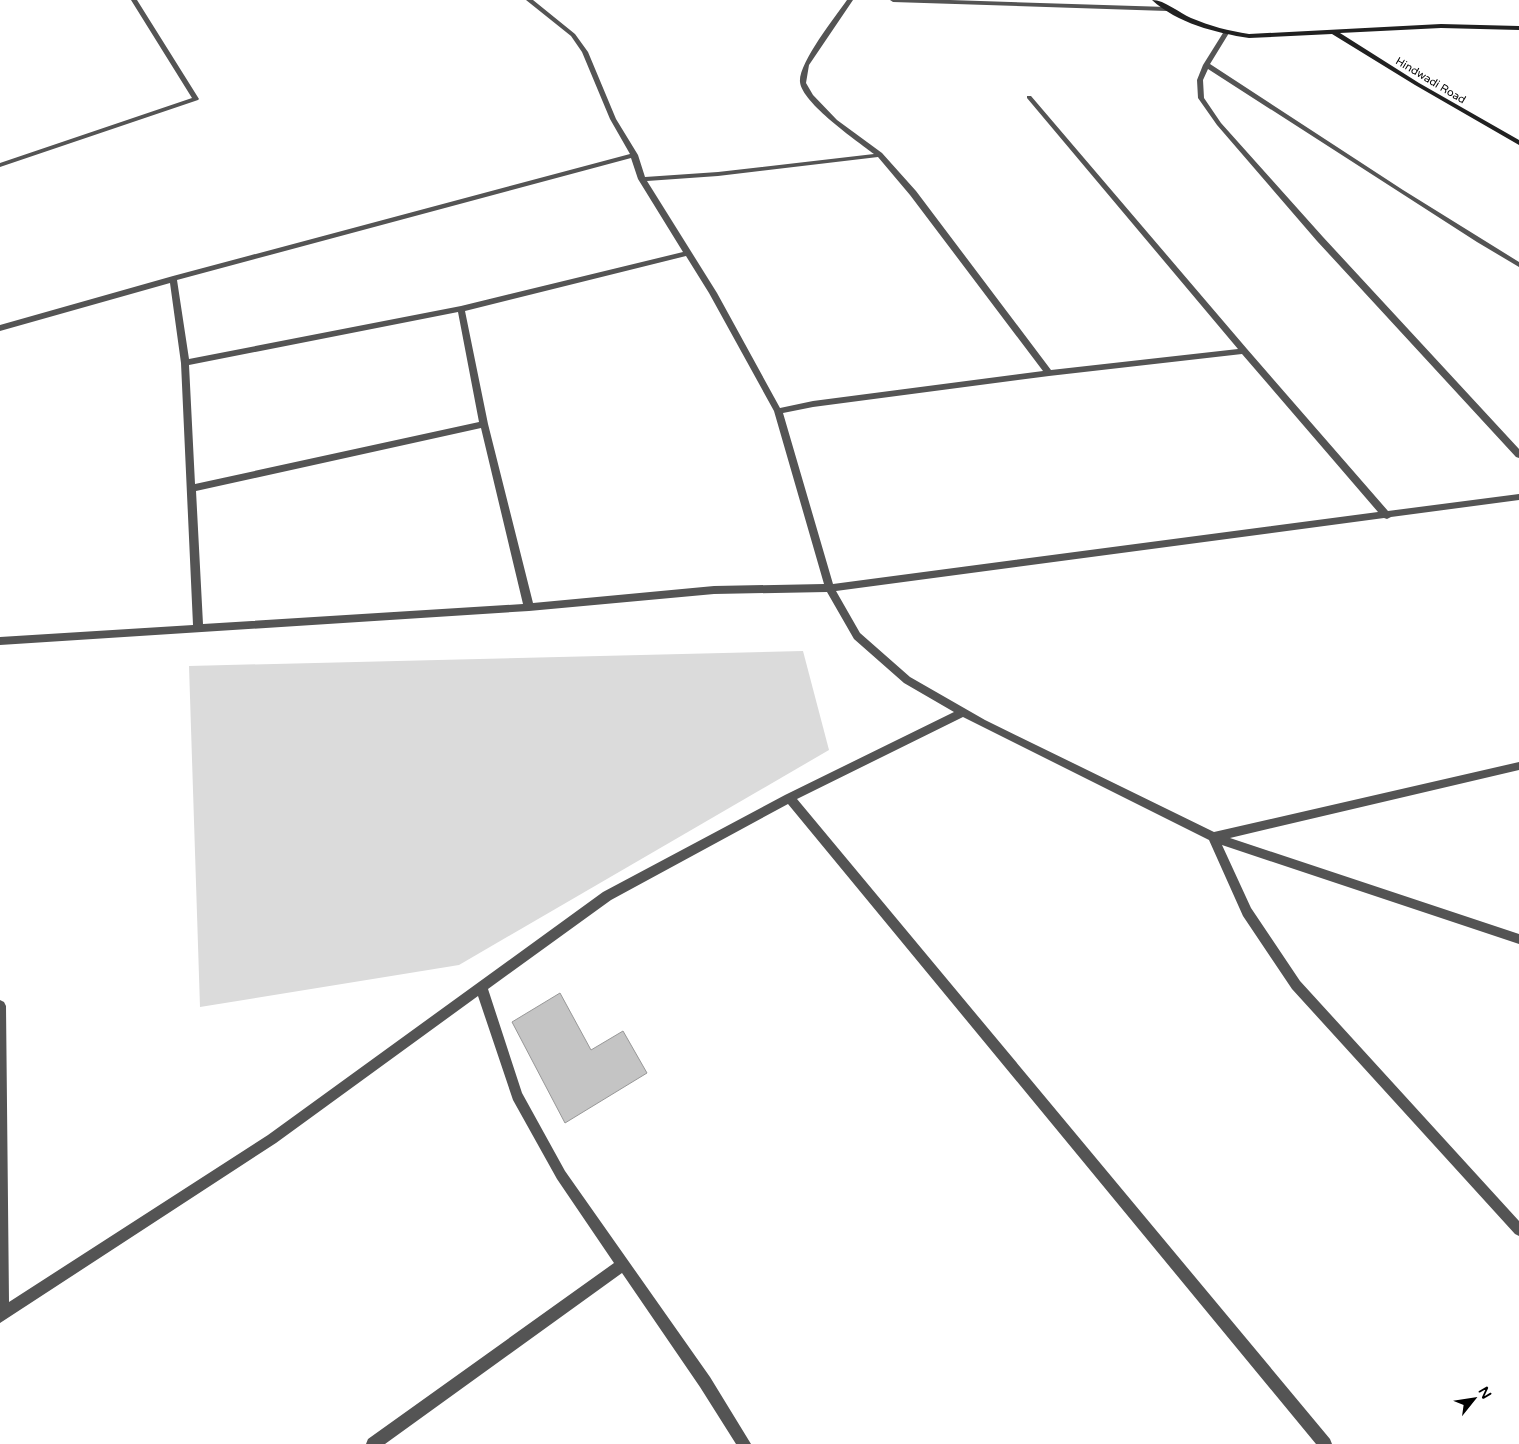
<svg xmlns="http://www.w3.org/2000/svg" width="1519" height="1444" font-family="'Varela Round',sans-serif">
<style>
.green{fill:#dbdbdb}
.building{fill:#c4c4c4;stroke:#989898}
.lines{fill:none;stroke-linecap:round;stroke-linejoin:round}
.street{fill:#545454;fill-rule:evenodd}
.secondary{fill:#212121;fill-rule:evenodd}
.labels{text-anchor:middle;stroke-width:4;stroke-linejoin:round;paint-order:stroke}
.far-street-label{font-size:11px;fill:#000;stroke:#fff}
</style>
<rect width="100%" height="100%" fill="#fff"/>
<path class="green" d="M 803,651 L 829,750 L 459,965 L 200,1007 L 189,666 Z"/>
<path class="building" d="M 560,993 L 591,1050 L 623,1031 L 647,1073 L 565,1123 L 512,1022 Z"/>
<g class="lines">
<path class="street" d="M 131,0 L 137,0 L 199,99 L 198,100 L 0,167 L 0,163 L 192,98 Z
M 526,0 L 533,0 L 575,34 L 588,52 L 616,119 L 638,155 L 645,177 L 718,172 L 874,154 C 857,141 802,103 800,82 C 798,64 835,17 847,0 L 853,0 L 809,65 L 806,83 L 813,95 L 837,120 L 882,153 L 916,191 L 1051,370 L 1238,349 L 1027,98 L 1027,96 L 1031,96 L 1247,349 L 1388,511 L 1519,494 L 1519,500 L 1391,517 L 1387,519 L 1384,518 L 836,591 L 860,633 L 910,677 L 985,720 L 1214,832 L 1519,762 L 1519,770 L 1230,838 L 1519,934 L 1519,944 L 1222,845 L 1251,908 L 1300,981 L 1519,1221 L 1519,1236 L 1515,1234 L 1292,989 L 1243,916 L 1209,840 L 963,717 L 797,799 L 1330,1439 L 1332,1444 L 1316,1444 L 788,804 L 611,900 L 488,989 L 522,1093 L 565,1171 L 710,1377 L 751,1444 L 736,1444 L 700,1387 L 622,1273 L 385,1444 L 366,1444 L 368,1439 L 614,1263 L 557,1179 L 513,1100 L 478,996 L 276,1143 L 0,1323 L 0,1000 L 4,1002 L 6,1006 L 9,1302 L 268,1135 L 603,892 L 785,795 L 954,712 L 904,683 L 854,639 L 827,592 L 714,594 L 529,611 L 0,645 L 0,637 L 193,625 L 181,363 L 170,283 L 0,331 L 0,325 L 173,276 L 630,154 L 610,119 L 582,52 L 571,36 ZM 878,157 L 910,195 L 1043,371 L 813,401 L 780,408 L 717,293 L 647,181 L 718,176 ZM 631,158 L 638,179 L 683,252 L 461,306 L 189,359 L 177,280 ZM 686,256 L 709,293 L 774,411 L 824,584 L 714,586 L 533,603 L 488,424 L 465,311 ZM 458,312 L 479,422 L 195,484 L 189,365 ZM 1242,354 L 1378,512 L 833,584 L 783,413 L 813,407 L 1049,376 ZM 481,428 L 523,604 L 203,624 L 196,491 Z
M 890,0 L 950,0 L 1167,7 L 1170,9 L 1167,11 L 893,2 Z
M 1226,31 L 1229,33 L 1210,64 L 1403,190 L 1519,262 L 1519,267 L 1477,242 L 1208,69 L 1203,80 L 1204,98 L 1221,123 L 1323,237 L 1519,449 L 1519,458 L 1516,457 L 1317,241 L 1217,125 L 1198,98 L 1197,80 L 1203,65 L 1223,33 Z"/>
<path class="secondary" d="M 1152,0 C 1165,0 1179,13 1191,18 C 1210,26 1229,31 1249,34 L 1441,24 L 1519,26 L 1519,30 L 1441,28 L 1340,33 L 1419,83 L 1519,140 L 1519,145 L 1415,85 L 1332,34 L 1249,38 C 1216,33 1177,23 1152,0 Z"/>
</g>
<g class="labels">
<g class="far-street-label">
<text transform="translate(1431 80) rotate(31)" y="4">Hindwadi Road</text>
</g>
</g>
<g transform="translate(1474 1399) rotate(60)" stroke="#ffffff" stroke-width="4" paint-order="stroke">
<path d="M0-4L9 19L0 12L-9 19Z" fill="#000000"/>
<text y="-8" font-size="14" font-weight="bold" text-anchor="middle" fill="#000000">N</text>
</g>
</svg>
